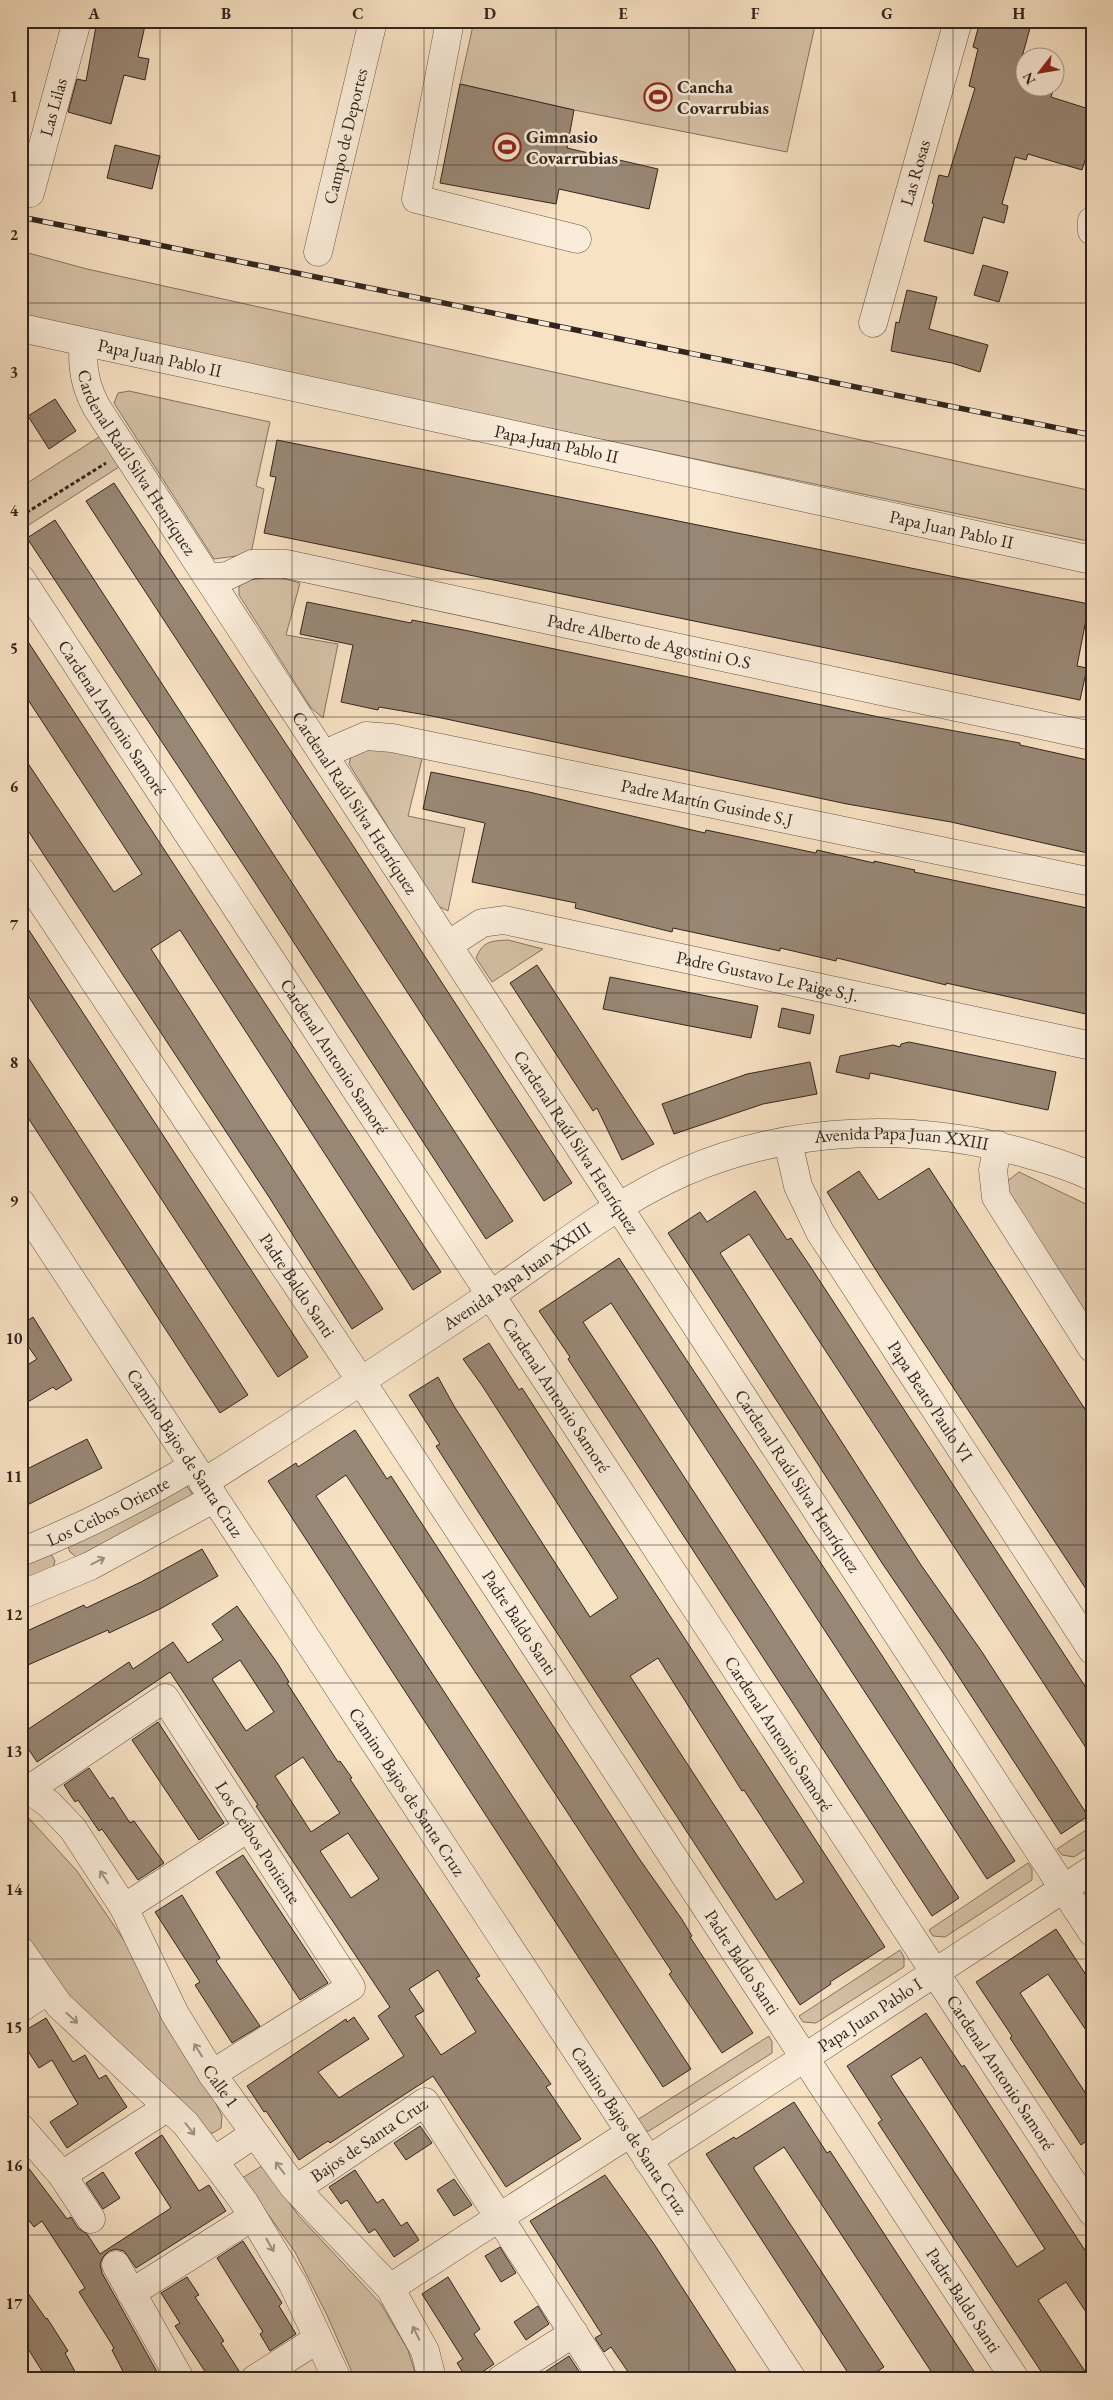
<svg xmlns="http://www.w3.org/2000/svg" width="1113" height="2400" font-family="'EB Garamond',serif">
<style>
.green{fill:#d6c2a8;stroke:#847464}
.building{fill:#998775;stroke:#32251f;fill-rule:evenodd}
.lines{fill:none;stroke-linecap:round;stroke-linejoin:round}
.minor-casing{stroke:#645448;stroke-width:29}
.path{stroke:#32251f;stroke-width:3;stroke-dasharray:4 2.5;stroke-linecap:butt}
.minor{stroke:#faecd9;stroke-width:28}
.rail-casing{stroke:#32251f;stroke-width:5.5}
.rail{stroke:#faecd9;stroke-width:4;stroke-dasharray:11;stroke-linecap:butt}
.oneway{stroke:#a09285}
.grid{fill:none;stroke:#32251f;stroke-width:1;stroke-opacity:0.55}
.labels{text-anchor:middle;stroke-width:5;stroke-linejoin:round;paint-order:stroke}
.poi-label{font-size:18px;font-weight:bold;fill:#32251f;stroke:#faecd9;text-anchor:start}
.street-label{font-size:18px;fill:#32251f;stroke:#faecd9}
.neatline{fill:none;stroke:#32251f;stroke-width:2}
.grid-label{font-size:16px;text-anchor:middle;font-weight:bold;fill:#32251f}
</style>
<rect width="100%" height="100%" fill="#f8e2c4"/>
<filter id="stains"><feTurbulence type="fractalNoise" baseFrequency=".004" numOctaves="4"/><feColorMatrix values="0 0 0 0 .2 0 0 0 0 .09 0 0 0 0 .02 0 0 0 .5 -.17"/></filter>
<radialGradient id="worn" r=".72"><stop offset=".6" stop-color="#630" stop-opacity="0"/><stop offset="1" stop-color="#630" stop-opacity=".3"/></radialGradient>
<path class="green" d="M 474,21 L 816,21 L 787,152 L 574,110 L 460,84 Z
M 21,251 L 87,269 L 1092,491 L 1092,542 L 21,318 Z
M 129,391 L 270,422 L 256,486 L 264,489 L 251,554 L 214,559 L 114,403 L 118,393 Z
M 102,435 L 122,465 L 21,530 L 21,487 Z
M 275,576 L 300,583 L 286,635 L 338,644 L 323,718 L 311,708 L 239,595 L 239,586 L 250,580 Z
M 369,747 L 423,755 L 408,816 L 465,828 L 448,911 L 436,905 L 349,764 L 352,752 Z
M 508,940 L 543,949 L 492,982 L 476,958 C 483,941 491,941 508,940 Z
M 1019,1172 L 1092,1207 L 1092,1329 L 1012,1205 L 1005,1183 Z
M 185,1483 L 193,1495 L 109,1542 L 76,1557 L 70,1552 L 67,1544 Z
M 51,1554 L 55,1561 L 53,1568 L 21,1582 L 21,1557 Z
M 21,1812 L 26,1815 L 77,1871 L 144,1970 L 209,2089 L 222,2116 L 221,2128 L 213,2133 L 200,2133 L 78,2012 L 35,1953 L 21,1928 Z
M 1092,1826 L 1092,1845 L 1074,1857 L 1062,1855 L 1057,1849 Z
M 1028,1863 L 1032,1869 L 1032,1880 L 945,1937 L 933,1936 L 929,1930 Z
M 900,1950 L 904,1957 L 904,1967 L 816,2023 L 803,2022 L 799,2016 Z
M 769,2036 L 772,2042 L 772,2053 L 649,2131 L 640,2130 L 634,2122 Z
M 262,2166 L 299,2216 L 381,2304 L 408,2350 L 417,2379 L 355,2379 L 327,2315 L 295,2252 L 242,2178 Z"/>
<path class="building" d="M 97,21 L 146,21 L 138,57 L 149,59 L 145,80 L 124,75 L 111,124 L 68,112 L 77,79 L 86,81 Z
M 980,21 L 1032,21 L 1020,64 L 1026,66 L 1026,88 L 1054,88 L 1051,97 L 1092,110 L 1092,152 L 1088,151 L 1082,170 L 1028,154 L 1026,160 L 1015,157 L 1002,204 L 1008,206 L 1004,223 L 983,217 L 973,254 L 924,241 L 934,204 L 932,203 L 939,175 L 948,177 L 975,88 L 969,86 L 978,49 L 973,47 Z
M 460,84 L 574,110 L 567,148 L 658,169 L 649,209 L 559,189 L 556,204 L 440,183 Z
M 115,145 L 160,156 L 152,189 L 107,178 Z
M 983,265 L 1008,272 L 999,302 L 974,295 Z
M 907,290 L 937,297 L 929,329 L 988,345 L 980,372 L 952,363 L 891,351 L 896,322 L 899,323 Z
M 55,399 L 76,431 L 49,449 L 28,416 Z
M 277,440 L 1089,604 L 1077,666 L 1087,668 L 1080,700 L 264,533 L 276,477 L 270,476 Z
M 114,483 L 348,838 L 572,1183 L 544,1201 L 86,501 Z
M 55,520 L 513,1221 L 486,1239 L 254,881 L 27,538 Z
M 307,602 L 411,623 L 412,620 L 464,630 L 879,717 L 1020,743 L 1020,745 L 1092,761 L 1092,854 L 951,822 L 847,804 L 432,716 L 379,707 L 378,710 L 341,702 L 353,645 L 300,634 Z
M 21,631 L 441,1272 L 413,1290 L 180,930 L 151,949 L 383,1309 L 352,1329 L 269,1197 L 21,820 L 21,753 L 114,892 L 142,874 L 21,689 Z
M 431,772 L 529,792 L 705,833 L 706,830 L 816,853 L 817,850 L 874,863 L 874,861 L 915,870 L 914,872 L 1092,909 L 1092,1013 L 1086,1011 L 1086,1014 L 946,983 L 946,985 L 837,958 L 836,961 L 780,948 L 780,951 L 673,928 L 672,932 L 575,908 L 576,903 L 472,882 L 485,823 L 423,809 Z
M 21,918 L 308,1357 L 278,1377 L 21,985 Z
M 537,965 L 610,1077 L 654,1144 L 622,1160 L 597,1108 L 593,1111 L 510,983 Z
M 610,977 L 758,1006 L 751,1038 L 603,1009 Z
M 782,1008 L 814,1015 L 810,1034 L 778,1027 Z
M 909,1042 L 1056,1072 L 1048,1110 L 870,1073 L 869,1079 L 836,1072 L 840,1056 L 893,1045 L 900,1047 L 901,1044 Z
M 21,1047 L 248,1395 L 220,1413 L 21,1107 Z
M 810,1062 L 817,1094 L 763,1104 L 674,1134 L 662,1104 L 747,1074 Z
M 929,1168 L 1092,1420 L 1092,1598 L 881,1278 L 827,1192 L 859,1171 L 879,1200 Z
M 755,1191 L 787,1240 L 791,1238 L 810,1266 L 1092,1697 L 1092,1757 L 749,1234 L 720,1253 L 921,1565 L 982,1652 L 1088,1816 L 1061,1834 L 946,1657 L 882,1563 L 668,1233 L 700,1212 L 707,1222 Z
M 619,1258 L 881,1654 L 1015,1861 L 987,1879 L 611,1303 L 583,1322 L 959,1898 L 932,1916 L 568,1359 L 570,1357 L 539,1311 Z
M 33,1317 L 72,1380 L 56,1390 L 53,1387 L 21,1406 L 21,1369 L 37,1359 L 21,1336 L 21,1325 Z
M 489,1343 L 519,1390 L 522,1388 L 885,1947 L 830,1982 L 831,1984 L 800,2005 L 497,1541 L 436,1446 L 440,1444 L 409,1395 L 438,1377 L 454,1406 L 590,1617 L 618,1598 L 483,1387 L 463,1359 ZM 658,1658 L 742,1791 L 744,1790 L 804,1882 L 776,1900 L 630,1676 Z
M 355,1430 L 387,1479 L 391,1476 L 402,1493 L 638,1857 L 681,1918 L 692,1936 L 690,1937 L 753,2033 L 722,2053 L 669,1974 L 672,1972 L 632,1911 L 346,1475 L 316,1496 L 691,2069 L 663,2087 L 268,1481 L 296,1463 L 298,1467 Z
M 87,1439 L 102,1468 L 21,1508 L 21,1472 Z
M 202,1549 L 218,1576 L 160,1609 L 109,1633 L 108,1630 L 21,1668 L 21,1636 L 28,1633 L 27,1631 L 84,1605 L 86,1608 L 141,1582 Z
M 237,1606 L 278,1664 L 289,1682 L 287,1683 L 338,1762 L 340,1761 L 352,1778 L 350,1779 L 480,1976 L 476,1978 L 551,2084 L 546,2087 L 581,2139 L 506,2187 L 433,2076 L 330,2143 L 328,2141 L 299,2160 L 266,2111 L 264,2112 L 247,2086 L 346,2019 L 347,2022 L 354,2017 L 369,2039 L 318,2072 L 339,2098 L 404,2056 L 378,2016 L 390,2007 L 256,1806 L 258,1805 L 170,1672 L 37,1762 L 21,1738 L 21,1734 L 129,1662 L 133,1669 L 173,1642 L 188,1663 L 223,1640 L 212,1624 ZM 240,1660 L 274,1712 L 246,1731 L 212,1679 ZM 303,1757 L 340,1813 L 311,1832 L 275,1776 ZM 348,1833 L 379,1879 L 351,1898 L 320,1851 ZM 438,1970 L 476,2032 L 441,2055 L 415,2016 L 424,2011 L 409,1989 Z
M 158,1722 L 224,1823 L 199,1840 L 132,1740 Z
M 89,1768 L 110,1799 L 113,1797 L 130,1823 L 134,1821 L 164,1863 L 138,1880 L 102,1829 L 99,1831 L 78,1800 L 75,1802 L 64,1785 Z
M 243,1855 L 328,1983 L 300,2000 L 216,1872 Z
M 182,1895 L 220,1958 L 216,1961 L 260,2026 L 232,2043 L 195,1985 L 200,1982 L 155,1912 Z
M 1056,1929 L 1092,1984 L 1092,2039 L 1048,1974 L 1020,1993 L 1092,2103 L 1092,2137 L 1081,2145 L 1010,2038 L 1012,2036 L 976,1982 Z
M 926,2013 L 962,2067 L 964,2065 L 1092,2261 L 1092,2321 L 1066,2282 L 1038,2300 L 1090,2379 L 1046,2379 L 878,2123 L 882,2120 L 847,2066 ZM 921,2057 L 1045,2249 L 1017,2267 L 891,2076 Z
M 46,2018 L 73,2062 L 85,2055 L 99,2079 L 106,2075 L 127,2107 L 67,2148 L 50,2122 L 78,2104 L 52,2060 L 39,2068 L 21,2040 L 21,2033 Z
M 794,2102 L 827,2153 L 830,2151 L 979,2379 L 936,2379 L 784,2147 L 754,2167 L 754,2169 L 884,2367 L 866,2379 L 852,2379 L 706,2154 L 734,2137 L 736,2139 Z
M 420,2126 L 432,2143 L 406,2160 L 394,2143 Z
M 162,2135 L 199,2191 L 209,2185 L 226,2211 L 136,2268 L 124,2251 L 116,2249 L 109,2251 L 103,2257 L 100,2264 L 102,2273 L 161,2379 L 127,2379 L 112,2350 L 114,2348 L 79,2292 L 85,2288 L 70,2264 L 42,2221 L 34,2227 L 21,2210 L 21,2158 L 67,2219 L 71,2217 L 78,2228 L 87,2234 L 100,2254 L 171,2208 L 135,2153 Z
M 355,2170 L 377,2203 L 383,2199 L 401,2226 L 407,2222 L 419,2240 L 394,2257 L 375,2229 L 369,2233 L 347,2200 L 341,2204 L 329,2187 Z
M 103,2172 L 120,2198 L 103,2209 L 86,2183 Z
M 605,2175 L 654,2244 L 736,2371 L 725,2379 L 633,2379 L 611,2347 L 604,2352 L 595,2338 L 602,2334 L 599,2330 L 530,2221 Z
M 454,2179 L 472,2205 L 454,2216 L 437,2190 Z
M 243,2241 L 282,2303 L 279,2306 L 296,2334 L 270,2351 L 260,2334 L 263,2332 L 217,2258 Z
M 500,2247 L 516,2273 L 501,2282 L 485,2256 Z
M 187,2277 L 199,2295 L 195,2297 L 224,2341 L 221,2343 L 241,2374 L 240,2379 L 210,2379 L 175,2326 L 180,2323 L 161,2293 Z
M 448,2277 L 480,2329 L 474,2334 L 494,2364 L 472,2379 L 467,2379 L 457,2363 L 463,2359 L 422,2294 Z
M 21,2283 L 46,2319 L 47,2318 L 68,2351 L 65,2353 L 79,2379 L 47,2379 L 25,2344 L 21,2338 Z
M 538,2306 L 549,2324 L 526,2340 L 514,2322 Z
M 569,2356 L 584,2379 L 534,2379 Z"/>
<g class="lines">
<g class="minor-casing">
<g id="minor">
<path d="M 450,21 L 416,199 L 577,239"/>
<path id="s1" d="M 30,193 L 77,21"/>
<path d="M 1092,221 L 1092,231"/>
<path id="s2" d="M 318,252 L 373,21"/>
<path id="s3" d="M 873,323 L 958,21"/>
<path id="s4" d="M 21,328 L 1092,560"/>
<path id="s5" d="M 84,343 C 81,367 85,387 97,408 L 1092,1932"/>
<path id="s6" d="M 208,578 L 227,576 L 252,564 L 286,564 L 1092,736"/>
<path id="s7" d="M 21,579 L 1092,2212"/>
<path id="s8" d="M 325,757 L 338,748 L 366,736 L 392,738 L 1092,882"/>
<path id="s9" d="M 21,871 L 379,1408 L 1015,2379"/>
<path id="s10" d="M 448,945 L 482,923 L 504,920 L 1092,1046"/>
<path id="s11" d="M 788,1142 L 798,1186 L 820,1232 L 1092,1650"/>
<path d="M 998,1145 L 993,1170 L 996,1197 L 1092,1348"/>
<path id="s12" d="M 21,1203 L 792,2379"/>
<path id="s13" d="M 203,1483 C 301,1421 398,1357 495,1292 C 556,1250 616,1202 684,1172 C 792,1125 919,1122 1031,1155 C 1051,1161 1073,1167 1092,1177"/>
<path id="s14" d="M 21,1552 C 81,1528 137,1500 192,1467"/>
<path d="M 21,1595 L 90,1566 L 213,1499"/>
<path id="s15" d="M 21,1784 L 49,1804 L 73,1829 L 124,1908 L 175,2014 L 212,2074 L 293,2186 L 390,2288 L 425,2351 L 432,2379"/>
<path id="s16" d="M 21,1790 L 28,1790 L 165,1698 L 351,1987 L 212,2074"/>
<path d="M 124,1908 L 248,1828"/>
<path d="M 21,1951 L 59,2005 L 185,2123 L 214,2161 L 244,2202 L 293,2284 L 337,2379"/>
<path d="M 21,2008 L 48,1990"/>
<path d="M 21,2128 L 62,2175 L 91,2219"/>
<path id="s17" d="M 648,2160 L 1092,1870"/>
<path d="M 214,2161 L 254,2134"/>
<path d="M 62,2175 L 168,2107"/>
<path id="s18" d="M 296,2189 L 425,2102 L 603,2379"/>
<path d="M 116,2265 L 180,2379"/>
<path d="M 390,2288 L 630,2133"/>
<path d="M 131,2293 L 252,2217"/>
<path d="M 255,2379 L 318,2339"/>
<path d="M 501,2379 L 574,2333"/>
</g>
</g>
<path class="path" d="M 21,516 L 106,463"/>
<use href="#minor" class="minor"/>
<g class="rail-casing">
<path id="rail" d="M 21,217 L 1092,435"/>
</g>
<use href="#rail" class="rail"/>
</g>
<defs><path id="oneway-shaft" d="M-6 0H5M1.5-3L5.5 0L1.5 3" fill="none" stroke-width="1.6" stroke-linecap="round" stroke-linejoin="round" transform="scale(1.25)"/></defs>
<g class="oneway">
<use href="#oneway-shaft" transform="translate(98 1561) rotate(-27)"/>
<use href="#oneway-shaft" transform="translate(104 1877) rotate(-123)"/>
<use href="#oneway-shaft" transform="translate(72 2018) rotate(43)"/>
<use href="#oneway-shaft" transform="translate(198 2050) rotate(-122)"/>
<use href="#oneway-shaft" transform="translate(190 2129) rotate(52)"/>
<use href="#oneway-shaft" transform="translate(280 2168) rotate(-127)"/>
<use href="#oneway-shaft" transform="translate(270 2245) rotate(60)"/>
<use href="#oneway-shaft" transform="translate(416 2333) rotate(-116)"/>
</g>
<path class="grid" d="M 160,21 L 160,2379M 292,21 L 292,2379M 424,21 L 424,2379M 556,21 L 556,2379M 689,21 L 689,2379M 821,21 L 821,2379M 953,21 L 953,2379M 21,165 L 1092,165M 21,303 L 1092,303M 21,441 L 1092,441M 21,579 L 1092,579M 21,717 L 1092,717M 21,855 L 1092,855M 21,993 L 1092,993M 21,1131 L 1092,1131M 21,1269 L 1092,1269M 21,1407 L 1092,1407M 21,1545 L 1092,1545M 21,1683 L 1092,1683M 21,1821 L 1092,1821M 21,1959 L 1092,1959M 21,2097 L 1092,2097M 21,2235 L 1092,2235"/>
<defs>
<g id="stadium-ring" transform="scale(1.4375)"><circle r="9.5" fill="#faecd9" stroke="#8f2418" stroke-width="1.5"/><path d="M0-5a6.5 5 0 1 0 0 10a6.5 5 0 1 0 0-10ZM-3.5-1.8h7v3.6h-7Z" fill="#8f2418"/></g>
</defs>
<g fill-rule="evenodd">
<use href="#stadium-ring" x="658" y="97"/>
<use href="#stadium-ring" x="507" y="147"/>
</g>
<g class="labels">
<g class="poi-label">
<text x="677" y="93">Cancha<tspan x="677" dy="21">Covarrubias</tspan></text>
<text x="526" y="143">Gimnasio<tspan x="526" dy="21">Covarrubias</tspan></text>
</g>
<g class="street-label">
<text dy="6" stroke="none"><textPath href="#s1" startOffset="89">Las Lilas</textPath></text>
<text dy="6" stroke="none"><textPath href="#s2" startOffset="119">Campo de Deportes</textPath></text>
<text dy="6" stroke="none"><textPath href="#s3" startOffset="156">Las Rosas</textPath></text>
<text dy="6" stroke="none"><textPath href="#s4" startOffset="142">Papa Juan Pablo II</textPath></text>
<text dy="6" stroke="none"><textPath href="#s4" startOffset="548">Papa Juan Pablo II</textPath></text>
<text dy="6" stroke="none"><textPath href="#s5" startOffset="134">Cardenal Raúl Silva Henríquez</textPath></text>
<text dy="6" stroke="none"><textPath href="#s4" startOffset="952">Papa Juan Pablo II</textPath></text>
<text dy="6" stroke="none"><textPath href="#s6" startOffset="452">Padre Alberto de Agostini O.S</textPath></text>
<text dy="6" stroke="none"><textPath href="#s7" startOffset="166">Cardenal Antonio Samoré</textPath></text>
<text dy="6" stroke="none"><textPath href="#s5" startOffset="539">Cardenal Raúl Silva Henríquez</textPath></text>
<text dy="6" stroke="none"><textPath href="#s8" startOffset="394">Padre Martín Gusinde S.J</textPath></text>
<text dy="6" stroke="none"><textPath href="#s10" startOffset="332">Padre Gustavo Le Paige S.J.</textPath></text>
<text dy="6" stroke="none"><textPath href="#s7" startOffset="571">Cardenal Antonio Samoré</textPath></text>
<text dy="6" stroke="none"><textPath href="#s5" startOffset="944">Cardenal Raúl Silva Henríquez</textPath></text>
<text dy="6" stroke="none"><textPath href="#s13" startOffset="796">Avenida Papa Juan XXIII</textPath></text>
<text dy="6" stroke="none"><textPath href="#s13" startOffset="376">Avenida Papa Juan XXIII</textPath></text>
<text dy="6" stroke="none"><textPath href="#s9" startOffset="498">Padre Baldo Santi</textPath></text>
<text dy="6" stroke="none"><textPath href="#s7" startOffset="976">Cardenal Antonio Samoré</textPath></text>
<text dy="6" stroke="none"><textPath href="#s11" startOffset="298">Papa Beato Paulo VI</textPath></text>
<text dy="6" stroke="none"><textPath href="#s12" startOffset="299">Camino Bajos de Santa Cruz</textPath></text>
<text dy="6" stroke="none"><textPath href="#s5" startOffset="1349">Cardenal Raúl Silva Henríquez</textPath></text>
<text dy="6" stroke="none"><textPath href="#s14" startOffset="96">Los Ceibos Oriente</textPath></text>
<text dy="6" stroke="none"><textPath href="#s9" startOffset="902">Padre Baldo Santi</textPath></text>
<text dy="6" stroke="none"><textPath href="#s7" startOffset="1381">Cardenal Antonio Samoré</textPath></text>
<text dy="6" stroke="none"><textPath href="#s12" startOffset="704">Camino Bajos de Santa Cruz</textPath></text>
<text dy="6" stroke="none"><textPath href="#s16" startOffset="344">Los Ceibos Poniente</textPath></text>
<text dy="6" stroke="none"><textPath href="#s9" startOffset="1308">Padre Baldo Santi</textPath></text>
<text dy="6" stroke="none"><textPath href="#s17" startOffset="265">Papa Juan Pablo I</textPath></text>
<text dy="6" stroke="none"><textPath href="#s7" startOffset="1786">Cardenal Antonio Samoré</textPath></text>
<text dy="6" stroke="none"><textPath href="#s15" startOffset="366">Calle 1</textPath></text>
<text dy="6" stroke="none"><textPath href="#s12" startOffset="1109">Camino Bajos de Santa Cruz</textPath></text>
<text dy="6" stroke="none"><textPath href="#s18" startOffset="88">Bajos de Santa Cruz</textPath></text>
<text dy="6" stroke="none"><textPath href="#s9" startOffset="1712">Padre Baldo Santi</textPath></text>
</g>
</g>
<rect width="1113" height="2400" fill="none" stroke="#f8e2c4" stroke-width="55"/>
<g transform="translate(1040 72) rotate(239)"><circle r="24" fill="#faecd9" stroke="#aa9c8f"/>
<path d="M0-4L9 19L0 12L-9 19Z" fill="#8f2418"/>
<text y="-8" font-size="14" font-weight="bold" text-anchor="middle" fill="#32251f">N</text>
</g>
<rect x="28" y="28" width="1058" height="2344" class="neatline"/>
<g class="grid-label">
<text x="94" y="19">A</text>
<text x="226" y="19">B</text>
<text x="358" y="19">C</text>
<text x="490" y="19">D</text>
<text x="623" y="19">E</text>
<text x="755" y="19">F</text>
<text x="887" y="19">G</text>
<text x="1019" y="19">H</text>
<text x="14" y="102">1</text>
<text x="14" y="240">2</text>
<text x="14" y="378">3</text>
<text x="14" y="516">4</text>
<text x="14" y="654">5</text>
<text x="14" y="792">6</text>
<text x="14" y="930">7</text>
<text x="14" y="1068">8</text>
<text x="14" y="1206">9</text>
<text x="14" y="1344">10</text>
<text x="14" y="1482">11</text>
<text x="14" y="1620">12</text>
<text x="14" y="1757">13</text>
<text x="14" y="1895">14</text>
<text x="14" y="2033">15</text>
<text x="14" y="2171">16</text>
<text x="14" y="2309">17</text>
</g>
<rect width="100%" height="100%" filter="url(#stains)"/>
<rect width="100%" height="100%" fill="url(#worn)"/>
</svg>
